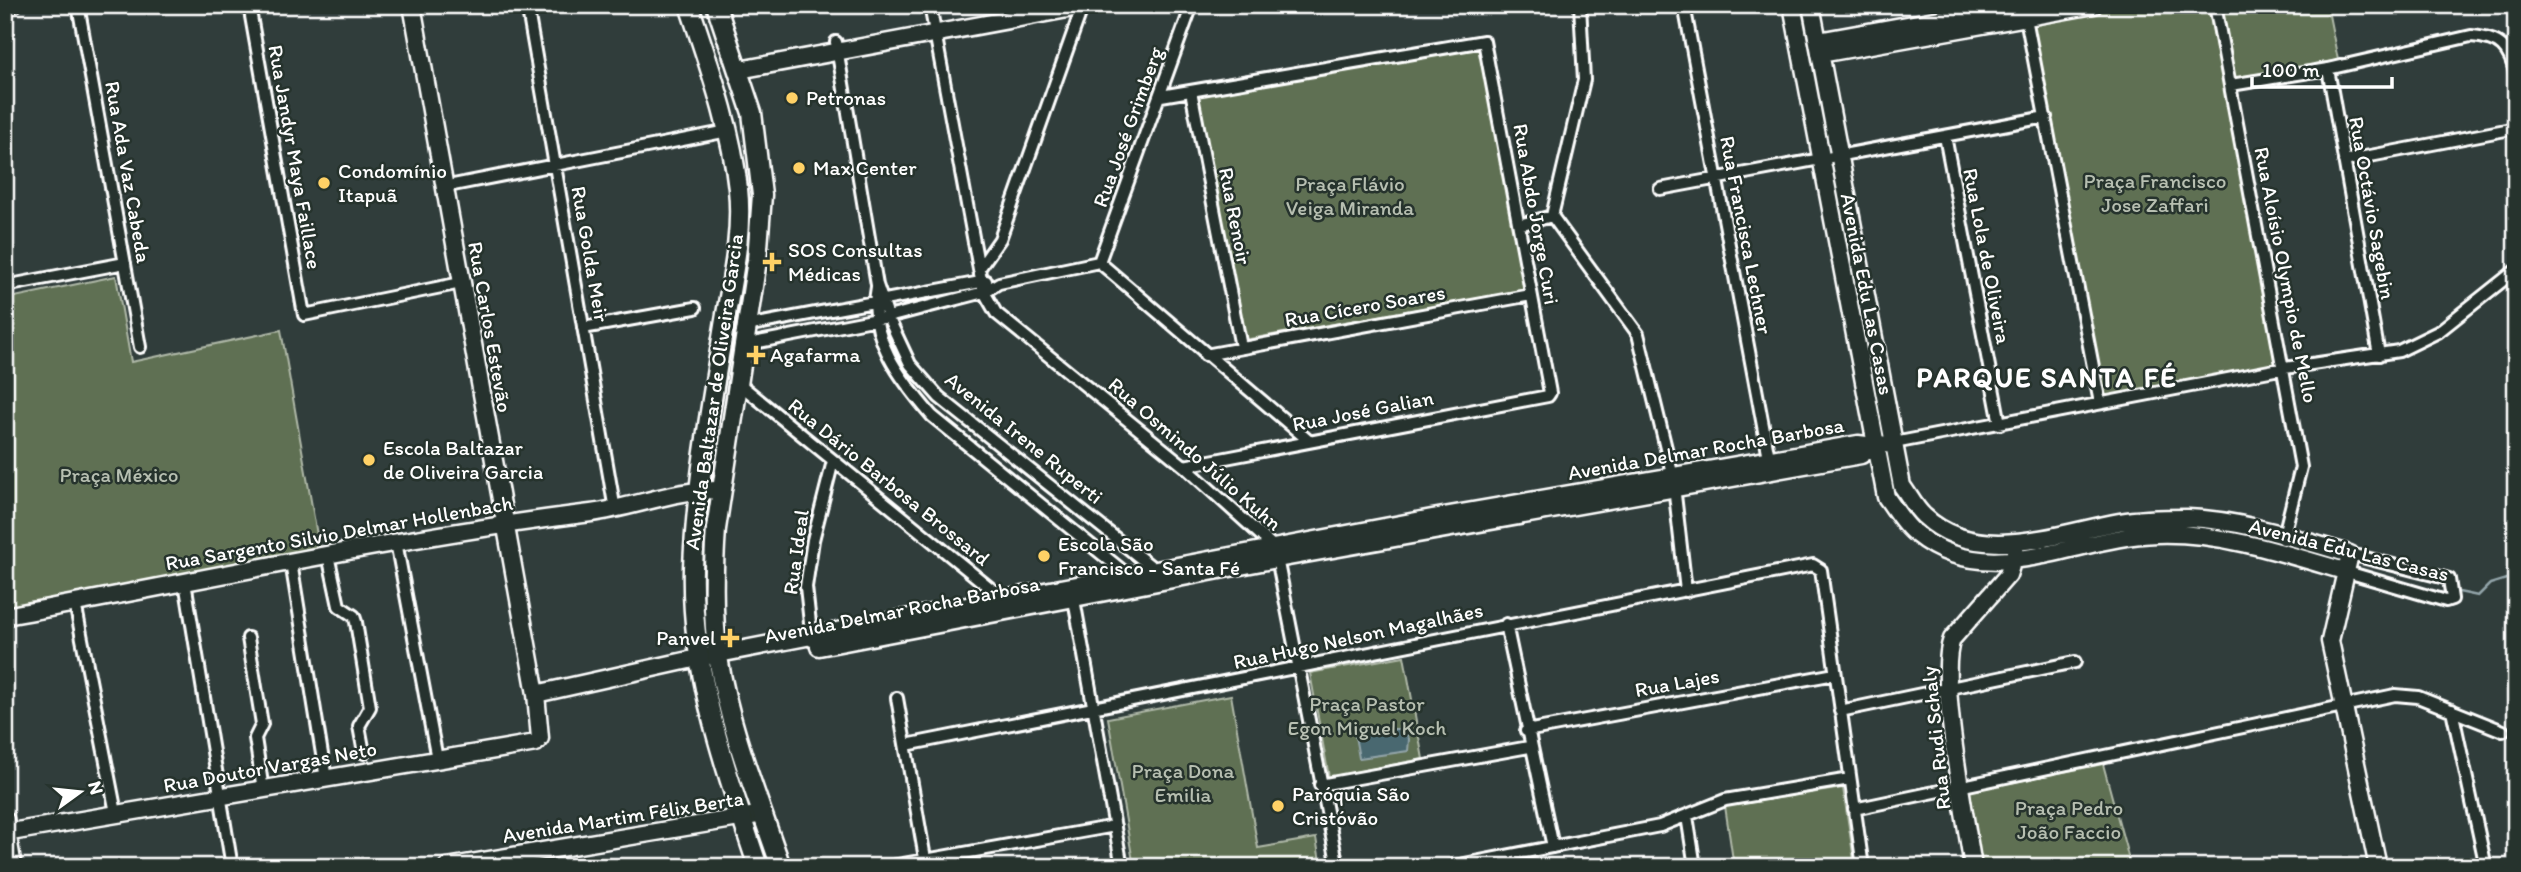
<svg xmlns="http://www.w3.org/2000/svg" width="2521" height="872" font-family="Itim,sans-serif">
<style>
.green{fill:#5f7052;stroke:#afb8a8;stroke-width:2}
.water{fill:#49676f;stroke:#92a4a9;stroke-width:2}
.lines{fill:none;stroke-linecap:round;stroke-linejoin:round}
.stream{stroke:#92a4a9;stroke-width:2.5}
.street-casing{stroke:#fff;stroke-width:16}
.secondary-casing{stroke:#fff;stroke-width:21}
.primary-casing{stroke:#fff;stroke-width:23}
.street{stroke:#26332d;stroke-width:10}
.secondary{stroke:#26332d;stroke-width:16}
.primary{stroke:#26332d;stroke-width:18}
.poi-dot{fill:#ffd166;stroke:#26332d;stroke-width:2.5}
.labels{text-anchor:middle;stroke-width:5;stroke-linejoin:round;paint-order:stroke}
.poi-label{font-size:21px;fill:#fff;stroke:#26332d;text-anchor:start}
.street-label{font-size:21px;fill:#fff;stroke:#26332d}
.park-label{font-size:21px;fill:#b7bfb1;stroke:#26332d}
.district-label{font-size:28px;font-weight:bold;letter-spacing:2px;fill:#fff;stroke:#26332d}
</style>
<rect width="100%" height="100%" fill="#303d3b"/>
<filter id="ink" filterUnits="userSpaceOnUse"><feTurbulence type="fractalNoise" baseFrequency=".0143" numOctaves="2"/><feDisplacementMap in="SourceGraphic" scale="14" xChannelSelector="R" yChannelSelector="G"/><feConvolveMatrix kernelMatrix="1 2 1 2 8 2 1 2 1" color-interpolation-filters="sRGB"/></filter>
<g filter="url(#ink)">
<path class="green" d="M 2117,5 L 2208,5 L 2278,364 L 2105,397 L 2032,22 Z
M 2222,5 L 2327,5 L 2338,60 L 2235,78 Z
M 1479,48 L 1525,290 L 1244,340 L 1198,95 Z
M 116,276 L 131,362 L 281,330 L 320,552 L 5,609 L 5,299 Z
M 1404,656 L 1423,759 L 1329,777 L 1310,673 Z
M 1231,695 L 1258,848 L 1316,838 L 1321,867 L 1134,867 L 1108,718 Z
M 2103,764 L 2131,867 L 1980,867 L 1970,791 Z
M 1843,788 L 1855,867 L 1734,867 L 1725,806 Z"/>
<path class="water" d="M 1385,729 L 1404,729 L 1409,739 L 1408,751 L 1359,758 L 1355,736 Z"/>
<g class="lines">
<path class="stream" d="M 2459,592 L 2478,596 L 2490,584 L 2516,576"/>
<g class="street-casing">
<path id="street" d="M 78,5 L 140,347
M 249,5 L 304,315 L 461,283
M 527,5 L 615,510
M 930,5 L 981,280 L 984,292 L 996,313 L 1184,466 L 1275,548 L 1338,867
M 1684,5 L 1770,463
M 2215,5 L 2301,467 L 2283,539
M 5,7 L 16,5
M 2026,18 L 2100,403
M 836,42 L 877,285 L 888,317 L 910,364 L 939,397 L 1158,572
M 2328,69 L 2379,355
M 2231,85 L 2328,69 L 2471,36 C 2500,38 2510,48 2516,76
M 1191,91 L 1241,347
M 1161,96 L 1484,41 L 1550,393 L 1548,396 L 1184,466
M 1945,136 L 2000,424
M 2344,161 L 2516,128
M 443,187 L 728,131
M 1660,189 L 2046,117
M 1552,216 L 1638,334 L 1673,477 L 1686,591
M 1552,216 L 1584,80 L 1580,5
M 1519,225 L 1552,216
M 1099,262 L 1309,441
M 1099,262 L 1192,5
M 979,269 L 1000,239 L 1083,5
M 5,286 L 125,263
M 877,287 C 867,337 901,380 932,416 L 1129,576
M 746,326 L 986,281
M 583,328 L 695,308
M 743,345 L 888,317 L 984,292 L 999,283 L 1099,262
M 1205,355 L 1531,295
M 737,382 L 1006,601
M 1894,443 L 2285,368 L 2399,351 L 2438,332 L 2516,270
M 396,542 L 437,759
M 328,555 L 339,606 L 354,616 L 356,622 L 370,707 L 359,726 L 364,753
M 291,562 L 326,779
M 2344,571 L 2446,601 L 2452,599 L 2449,579 L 2350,554
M 185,582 L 232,867
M 1073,594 L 1122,867
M 75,603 L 116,813
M 1506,624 L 1553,847
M 248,638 L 262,724 L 255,738 L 263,790
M 812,641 L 806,587 L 813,540 L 833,461
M 897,698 L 926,864
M 2452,710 L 2486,867
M 1840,711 L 2075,662
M 1526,731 L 1835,674
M 906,745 L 1813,565 L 1821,570 L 1863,867
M 1320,785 L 1529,747
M 1854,809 L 2395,695 L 2418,697 L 2503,731
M 1687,816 L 1695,867
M 886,867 L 1115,826
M 1449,867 L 1660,826 L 1725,800 L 1850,779"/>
</g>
<g class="secondary-casing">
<path id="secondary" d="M 1792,5 L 1886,497 C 1895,509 1904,525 1916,534 C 1989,593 2077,536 2157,534 C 2220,532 2284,553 2344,571
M 1811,5 L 1902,486 C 1909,495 1915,508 1924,516 C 1977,566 2058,533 2119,522 C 2142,518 2165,518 2188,518 C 2243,520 2297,539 2350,554 L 2330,641 L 2378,867
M 1818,41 L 2018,5
M 1820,54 L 2094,5
M 739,70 L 1089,5
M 5,616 C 200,581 394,537 591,513 C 637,507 674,489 721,490
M 819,647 L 1277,559 L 1861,455 L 1874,446
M 536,694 L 698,658 L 1003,599 L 1432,518 L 1858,444 L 1874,446 L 1894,443
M 5,819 L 13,867
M 5,833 L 536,743 L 540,738 L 536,694 L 412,5
M 447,867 L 763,814
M 1973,867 C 1966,819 1937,677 1952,639 L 2008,575 L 2015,553"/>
</g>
<g class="primary-casing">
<path id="primary" d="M 689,5 C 709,66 731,125 738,189 C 743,234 731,283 724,326 C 711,406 696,487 693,568 C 690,672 726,770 758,867
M 716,5 L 752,113 L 762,195 L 757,260 L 716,529 C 713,571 712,615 718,657 C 729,728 758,799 781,867"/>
</g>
<use href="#street" class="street"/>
<use href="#secondary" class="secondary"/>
<use href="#primary" class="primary"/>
</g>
</g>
<g class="poi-dot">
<circle cx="792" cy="98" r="7"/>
<circle cx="799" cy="168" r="7"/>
<circle cx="324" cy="183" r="7"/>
<path d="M768.5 251.5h7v7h7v7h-7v7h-7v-7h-7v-7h7z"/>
<path d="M752.5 344.5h7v7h7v7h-7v7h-7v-7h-7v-7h7z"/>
<circle cx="369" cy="460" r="7"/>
<circle cx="1044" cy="556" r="7"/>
<path d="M726.5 627.5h7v7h7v7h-7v7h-7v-7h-7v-7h7z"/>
<circle cx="1278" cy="806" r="7"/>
</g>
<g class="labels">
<g class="poi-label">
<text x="806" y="105">Petronas</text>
<text x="813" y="175">Max Center</text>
<text x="338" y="178">Condomínio<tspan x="338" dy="24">Itapuã</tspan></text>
<text x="788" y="257">SOS Consultas<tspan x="788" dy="24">Médicas</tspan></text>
<text x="770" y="362">Agafarma</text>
<text x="383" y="455">Escola Baltazar<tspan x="383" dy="24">de Oliveira Garcia</tspan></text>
<text x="1058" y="551">Escola São<tspan x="1058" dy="24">Francisco - Santa Fé</tspan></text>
<text x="716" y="645" text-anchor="end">Panvel</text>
<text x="1292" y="801">Paróquia São<tspan x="1292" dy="24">Cristóvão</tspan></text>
</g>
<g class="street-label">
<text transform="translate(1128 127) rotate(-70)" y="7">Rua José Grimberg</text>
<text transform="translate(295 157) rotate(80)" y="7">Rua Jandyr Maya Faillace</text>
<text transform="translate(128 172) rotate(80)" y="7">Rua Ada Vaz Cabeda</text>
<text transform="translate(2372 208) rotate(80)" y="7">Rua Octávio Sagebin</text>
<text transform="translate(1536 214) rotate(80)" y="7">Rua Abdo Jorge Curi</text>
<text transform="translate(1235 216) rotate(79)" y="7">Rua Renoir</text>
<text transform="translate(1746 235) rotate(79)" y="7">Rua Francisca Lechner</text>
<text transform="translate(590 254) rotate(80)" y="7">Rua Golda Meir</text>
<text transform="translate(1987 256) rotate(79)" y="7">Rua Lola de Oliveira</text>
<text transform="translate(2286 275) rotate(79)" y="7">Rua Aloísio Olympio de Mello</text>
<text transform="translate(1867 294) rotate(79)" y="7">Avenida Edu Las Casas</text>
<text transform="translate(1365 306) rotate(-10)" y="7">Rua Cícero Soares</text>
<text transform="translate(490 327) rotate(80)" y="7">Rua Carlos Estevão</text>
<text transform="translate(714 392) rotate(-82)" y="7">Avenida Baltazar de Oliveira Garcia</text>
<text transform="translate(1363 411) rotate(-11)" y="7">Rua José Galian</text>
<text transform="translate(1024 438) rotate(39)" y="7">Avenida Irene Ruperti</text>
<text transform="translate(1706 449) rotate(-10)" y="7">Avenida Delmar Rocha Barbosa</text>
<text transform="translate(1195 454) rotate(41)" y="7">Rua Osmindo Júlio Kuhn</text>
<text transform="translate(889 482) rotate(39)" y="7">Rua Dário Barbosa Brossard</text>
<text transform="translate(339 533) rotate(-10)" y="7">Rua Sargento Silvio Delmar Hollenbach</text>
<text transform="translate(2349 550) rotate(14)" y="7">Avenida Edu Las Casas</text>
<text transform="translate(796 552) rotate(-82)" y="7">Rua Ideal</text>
<text transform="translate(902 610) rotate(-11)" y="7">Avenida Delmar Rocha Barbosa</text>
<text transform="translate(1358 636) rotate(-12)" y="7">Rua Hugo Nelson Magalhães</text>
<text transform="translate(1677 683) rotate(-10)" y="7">Rua Lajes</text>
<text transform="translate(1936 738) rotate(-96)" y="7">Rua Rudi Schaly</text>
<text transform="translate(270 767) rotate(-10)" y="7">Rua Doutor Vargas Neto</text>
<text transform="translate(623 817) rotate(-9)" y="7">Avenida Martim Félix Berta</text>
</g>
<g class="park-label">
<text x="2155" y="188">Praça Francisco<tspan x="2155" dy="24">Jose Zaffari</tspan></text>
<text x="1350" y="191">Praça Flávio<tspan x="1350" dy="24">Veiga Miranda</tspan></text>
<text x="119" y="482">Praça México</text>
<text x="1367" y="711">Praça Pastor<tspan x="1367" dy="24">Egon Miguel Koch</tspan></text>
<text x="1183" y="778">Praça Dona<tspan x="1183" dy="24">Emilia</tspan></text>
<text x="2069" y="815">Praça Pedro<tspan x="2069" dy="24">João Faccio</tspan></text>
</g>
<g class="district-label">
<text x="2047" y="387">PARQUE SANTA FÉ</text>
</g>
</g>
<rect width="2521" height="872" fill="none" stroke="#26332d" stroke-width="28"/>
<rect x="14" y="14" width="2493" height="844" fill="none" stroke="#fff" stroke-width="2.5" filter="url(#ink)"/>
<g transform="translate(80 792) rotate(75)" stroke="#26332d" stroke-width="5" paint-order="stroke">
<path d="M0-5L12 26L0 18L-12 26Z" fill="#ffffff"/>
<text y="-10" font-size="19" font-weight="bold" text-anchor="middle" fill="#ffffff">N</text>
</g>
<path d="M2252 77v10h140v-10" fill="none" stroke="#ffffff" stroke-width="3.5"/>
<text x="2262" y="77" font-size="21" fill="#ffffff" stroke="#26332d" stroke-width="5" paint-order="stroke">100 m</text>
</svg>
